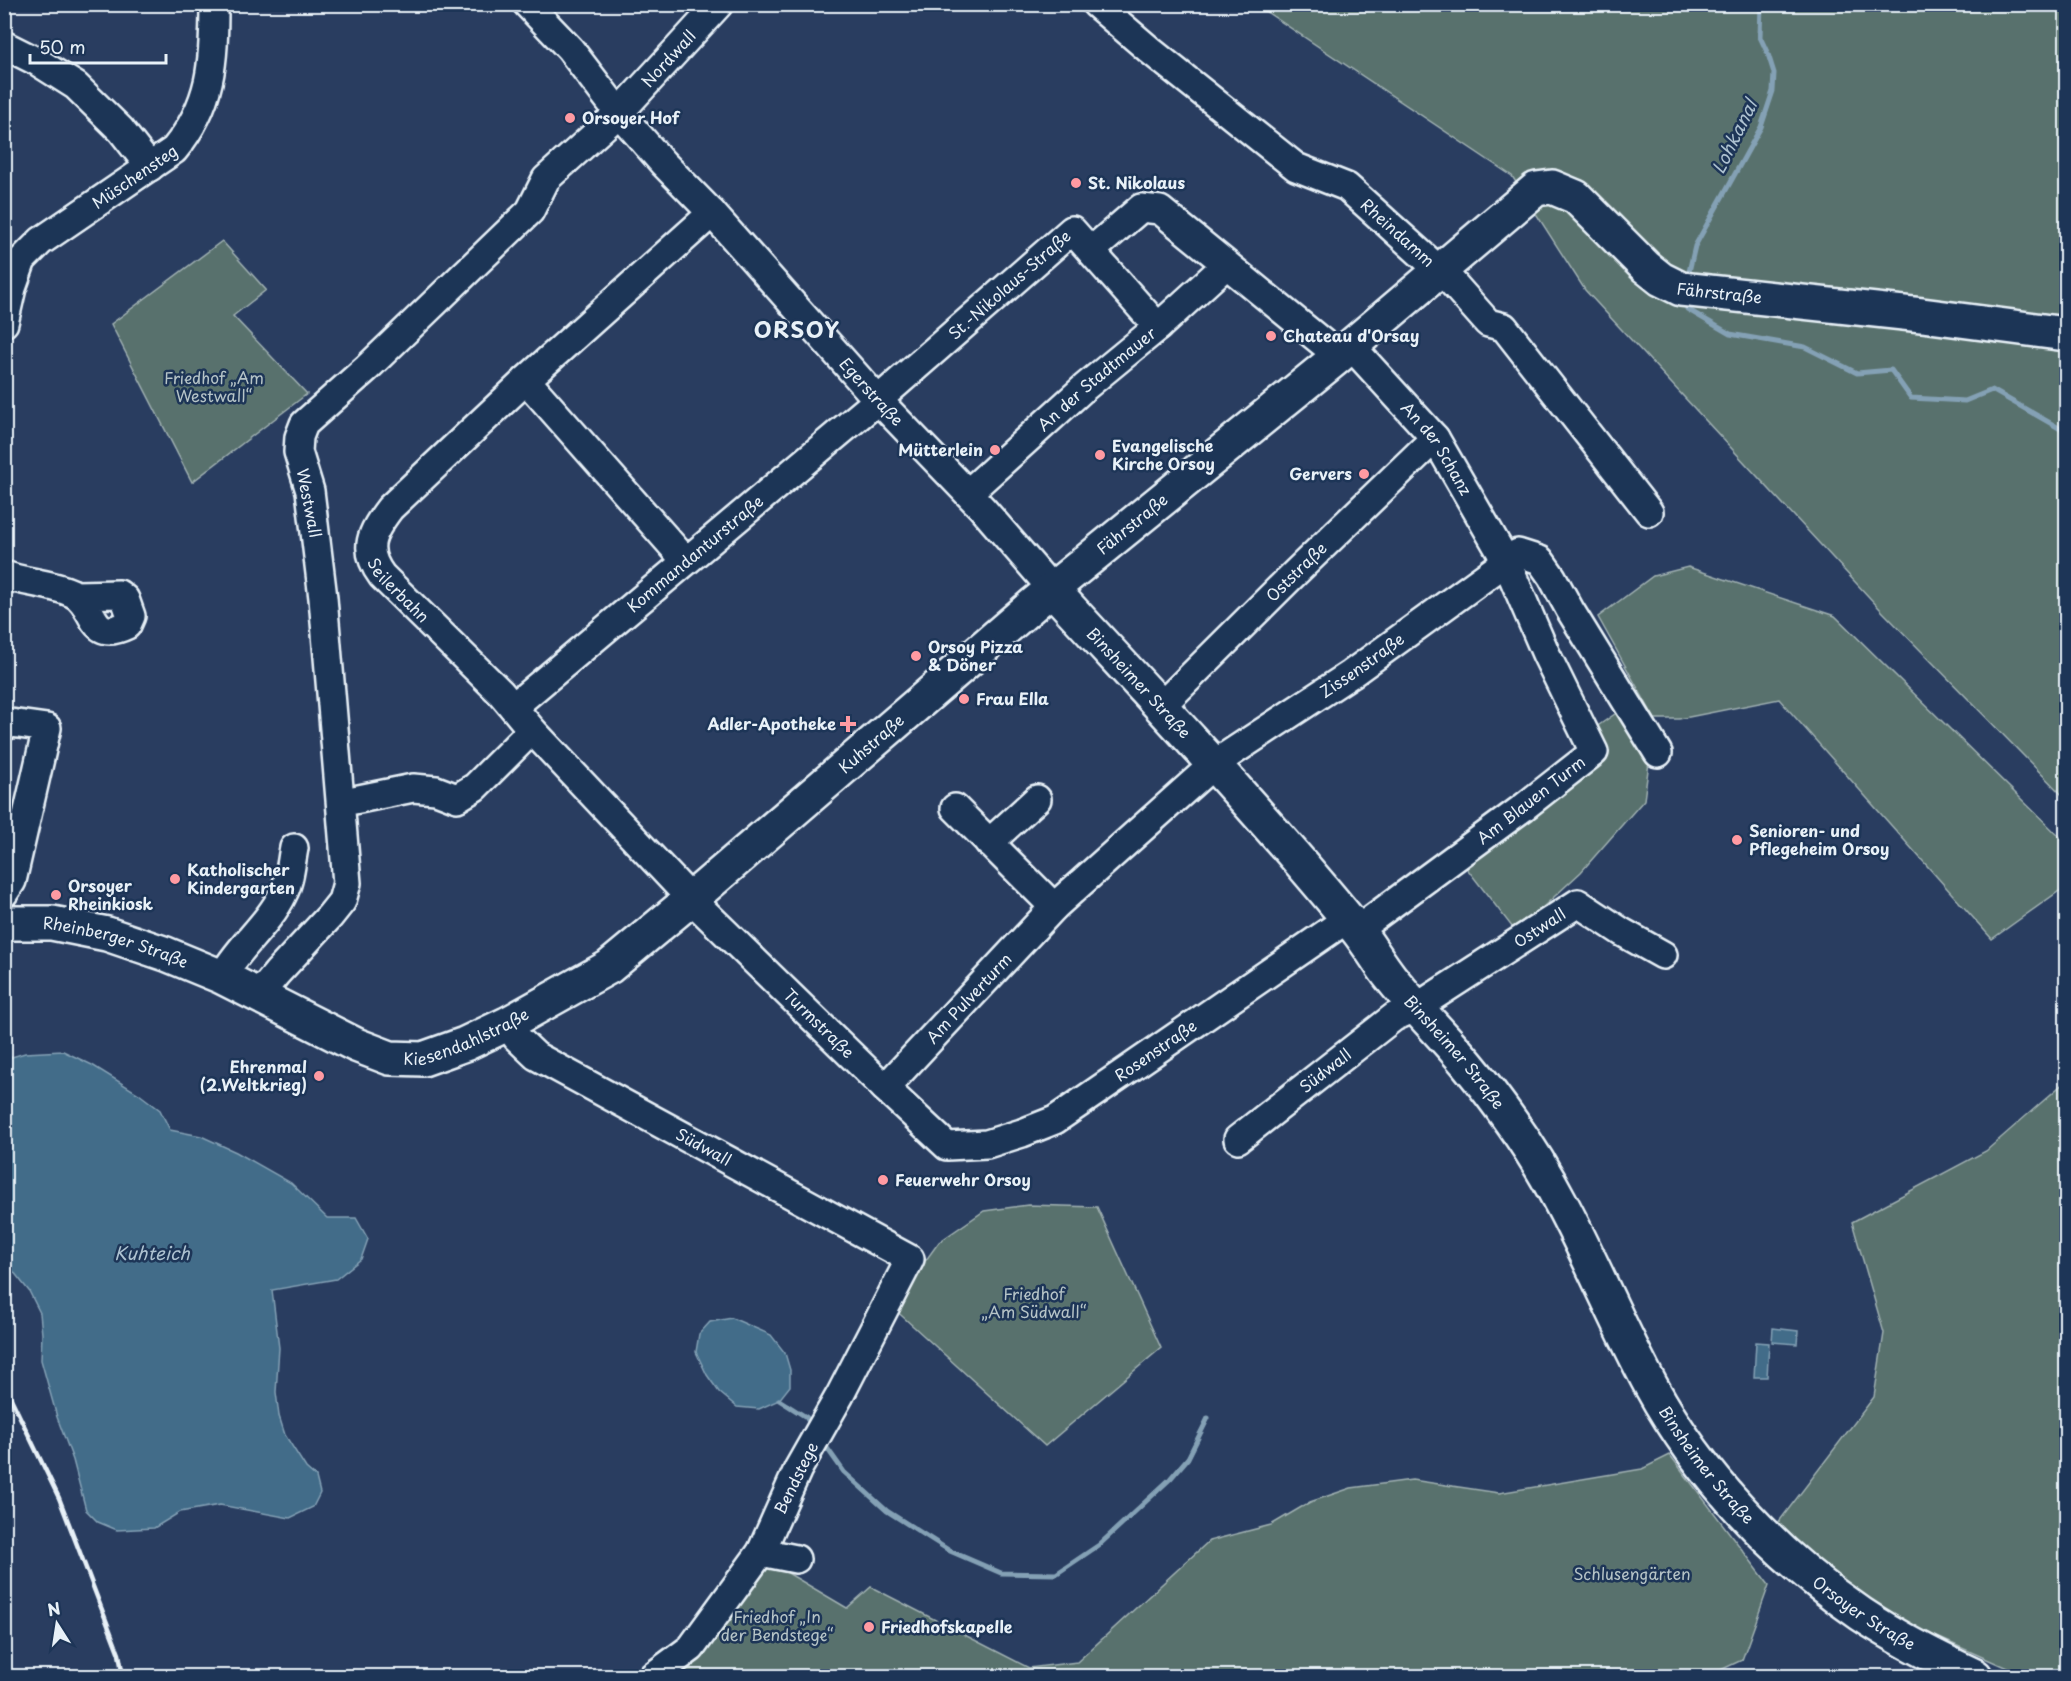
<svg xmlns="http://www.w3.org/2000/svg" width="2071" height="1681" font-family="'Playpen Sans',sans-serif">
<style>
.green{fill:#59716d;stroke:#a0b1b2;stroke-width:1.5}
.water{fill:#426c89;stroke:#84a1b5;stroke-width:1.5}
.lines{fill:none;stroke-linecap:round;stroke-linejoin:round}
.stream{stroke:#84a1b5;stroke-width:5}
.minor-casing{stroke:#e8f1f8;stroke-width:32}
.major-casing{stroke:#e8f1f8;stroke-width:38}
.minor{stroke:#1d3557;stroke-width:27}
.major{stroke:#1d3557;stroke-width:33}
.rail{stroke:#e8f1f8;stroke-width:4.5}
.poi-dot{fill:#ff9aa2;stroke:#1d3557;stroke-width:2}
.labels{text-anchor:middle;stroke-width:5;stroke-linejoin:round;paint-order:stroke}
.street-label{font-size:16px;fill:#e8f1f8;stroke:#1d3557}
.poi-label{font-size:16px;font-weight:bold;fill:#e8f1f8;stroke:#1d3557;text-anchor:start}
.park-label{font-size:16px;fill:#b6c4c7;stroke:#1d3557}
.water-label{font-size:18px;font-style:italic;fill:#aec2d1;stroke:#1d3557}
.district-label{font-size:22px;font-weight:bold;letter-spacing:1.5px;fill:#e8f1f8;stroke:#1d3557}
</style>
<rect width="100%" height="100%" fill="#293d60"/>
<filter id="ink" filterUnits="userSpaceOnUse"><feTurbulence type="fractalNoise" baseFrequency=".0167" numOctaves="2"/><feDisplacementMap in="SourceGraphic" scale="12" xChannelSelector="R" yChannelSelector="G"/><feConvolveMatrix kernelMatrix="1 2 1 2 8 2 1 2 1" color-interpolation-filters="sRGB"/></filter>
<g filter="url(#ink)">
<path class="green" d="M 1256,5 L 2066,5 L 2066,799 L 1881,610 L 1585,290 L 1512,176 Z
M 222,241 L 266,290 L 233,316 L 307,394 L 192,482 L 111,324 Z
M 1688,567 L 1835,616 L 2066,843 L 2066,886 L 1992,939 L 1779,699 L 1679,719 L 1655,719 L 1598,617 L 1653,576 Z
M 1625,707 L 1650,755 L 1644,800 L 1581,872 L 1516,932 L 1461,861 L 1600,754 L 1589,732 Z
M 2066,1081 L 2066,1676 L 2025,1676 L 1899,1620 L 1774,1528 L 1874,1397 L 1884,1333 L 1852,1222 L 1986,1151 Z
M 1028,1205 L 1097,1207 L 1161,1348 L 1045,1446 L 892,1307 L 939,1242 L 984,1211 Z
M 1670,1455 L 1769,1585 L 1742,1660 L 1708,1676 L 665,1676 L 764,1559 L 847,1608 L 871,1587 L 1029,1668 L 1077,1662 L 1209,1541 L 1271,1525 L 1310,1502 L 1351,1488 L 1412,1480 L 1499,1493 L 1642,1469 Z"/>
<path class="water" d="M 63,1051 L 92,1065 L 139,1094 L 160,1110 L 170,1130 L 201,1136 L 236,1152 L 291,1183 L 327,1218 L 356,1218 L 368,1239 L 361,1259 L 336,1279 L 272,1290 L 279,1348 L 276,1392 L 279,1416 L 285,1435 L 306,1468 L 316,1477 L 320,1493 L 313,1507 L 290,1518 L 220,1505 L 180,1512 L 154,1528 L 117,1530 L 98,1522 L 86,1510 L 73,1460 L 57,1417 L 41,1360 L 42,1334 L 40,1313 L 29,1291 L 5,1261 L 5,1059 L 25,1053 Z
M 732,1318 L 771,1335 L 785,1353 L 790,1370 L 790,1386 L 779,1400 L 759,1409 L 737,1407 L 719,1392 L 707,1375 L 696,1352 L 699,1334 L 710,1322 Z
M 1773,1328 L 1798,1331 L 1797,1344 L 1772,1342 Z
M 1756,1342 L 1769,1343 L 1767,1377 L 1754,1377 Z"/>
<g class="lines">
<path class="stream" d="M 1688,276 L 1695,246 L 1761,127 L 1773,91 L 1774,73 L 1768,54 L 1760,37 L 1761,4
M 1686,302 L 1687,309 L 1730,334 L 1805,347 L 1857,373 L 1891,370 L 1911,398 L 1965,401 L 1992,390 L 2066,432
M 779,1400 L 806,1417 L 812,1426
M 822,1441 L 844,1472 L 887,1511 L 950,1551 L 1001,1573 L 1056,1574 L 1099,1545 L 1170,1479 L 1188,1458 L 1208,1418"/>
<g class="minor-casing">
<g id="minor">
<path id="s1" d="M 527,4 L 570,49 L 619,113 L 663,163 L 712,213 L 878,400 L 982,508 L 1052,589"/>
<path id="s2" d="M 1096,4 L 1152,52 L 1296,167 L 1347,187 L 1450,280 L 1488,323 L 1504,327 L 1649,512"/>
<path d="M 4,45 L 38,62 L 76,86 L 121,130 L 150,167"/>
<path id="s3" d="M 712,213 L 526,380 L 390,508 C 371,533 362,549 382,576 L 501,693 L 532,730 L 691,899 L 885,1088 L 947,1146 L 987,1144 L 1022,1133 L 1055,1120 L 1347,919"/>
<path d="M 1091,251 L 1141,208 L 1160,210 L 1339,356"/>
<path id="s4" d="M 4,323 L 12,288 L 22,260 L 41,241 L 174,150 C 212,104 214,62 214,4"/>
<path id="s5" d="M 1351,346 L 1435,438 L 1506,561 L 1546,654 L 1594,752 L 1524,807 L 1357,930"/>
<path d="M 526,380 L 685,560"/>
<path id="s6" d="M 968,493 L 1085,387 L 1158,327 L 1226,265"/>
<path d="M 4,575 C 26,583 51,583 72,593 C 97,604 88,644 127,625 L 131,616 L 125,599 L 119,594 L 77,595"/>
<path id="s7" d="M 513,707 L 878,400 L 1072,230 L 1158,327"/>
<path id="s8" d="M 1160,707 L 1294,574 L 1435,438"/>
<path d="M 4,727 L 11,723 L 47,728 L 12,881 L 4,893"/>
<path d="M 354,800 L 413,788 L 436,790 L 457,798 L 475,787 L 532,730"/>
<path d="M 955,808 L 1054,907"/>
<path d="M 989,843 L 1037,799"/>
<path d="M 222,977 C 238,947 268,925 283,894 C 290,881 291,863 294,848"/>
<path id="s9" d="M 259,995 L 277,973 L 330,916 L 342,901 L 347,883 L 323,598 L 310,491 L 298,452 L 299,437 L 304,424 L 367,368 L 530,211 L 546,179 L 619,113 L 719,4"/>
<path id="s10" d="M 507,1024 L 517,1038 L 536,1056 L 910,1259 L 840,1395 L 798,1469 L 761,1552 L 691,1648 L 653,1676"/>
<path id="s11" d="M 885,1088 L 1054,907 L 1214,764 L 1351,674 L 1518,553 L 1540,560 L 1552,577 L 1570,610 L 1658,753"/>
<path id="s12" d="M 1238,1139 L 1394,1017 L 1417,1007 L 1578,903 L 1622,932 L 1663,955"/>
<path d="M 761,1552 L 796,1559"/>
</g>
</g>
<g class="major-casing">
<g id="major">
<path id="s13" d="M 1052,589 C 1155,701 1261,812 1357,930 C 1369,945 1379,963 1391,978 C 1415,1008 1443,1035 1468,1065 C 1483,1083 1498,1103 1512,1123 C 1570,1203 1604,1299 1651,1386 C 1700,1476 1776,1556 1861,1614 C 1897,1638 1936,1658 1975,1676"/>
<path id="s14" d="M 4,923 L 52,923 L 107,934 L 166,954 L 222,977 L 356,1045 L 390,1058 L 423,1059 L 465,1044 L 507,1024 L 609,967 L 691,899 L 1035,603 L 1339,356 L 1536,189 L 1552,187 L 1576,197 L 1646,267 L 1661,279 L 1681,289 L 1922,315 L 2066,334"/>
</g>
</g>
<use href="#minor" class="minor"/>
<use href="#major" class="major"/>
<path class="rail" d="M 4,1384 L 59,1498 L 119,1654 L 123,1676"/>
</g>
</g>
<g class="poi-dot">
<circle cx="570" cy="118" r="6"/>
<circle cx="1076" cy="183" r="6"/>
<circle cx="1271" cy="336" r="6"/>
<circle cx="995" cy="450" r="6"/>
<circle cx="1100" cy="455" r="6"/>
<circle cx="1364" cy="474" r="6"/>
<circle cx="916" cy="656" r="6"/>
<circle cx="964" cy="699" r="6"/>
<path d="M845 715h6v6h6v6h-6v6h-6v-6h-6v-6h6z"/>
<circle cx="1737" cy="840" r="6"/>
<circle cx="175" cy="879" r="6"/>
<circle cx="56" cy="895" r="6"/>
<circle cx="319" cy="1076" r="6"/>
<circle cx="883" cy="1180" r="6"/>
<circle cx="869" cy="1627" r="6"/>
</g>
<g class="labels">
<g class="street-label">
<text dy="6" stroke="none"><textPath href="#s9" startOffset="1126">Nordwall</textPath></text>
<text dy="6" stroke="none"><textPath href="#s4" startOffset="206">Müschensteg</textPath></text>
<text dy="6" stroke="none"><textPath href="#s2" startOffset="381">Rheindamm</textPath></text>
<text dy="6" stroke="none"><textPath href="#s7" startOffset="652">St.-Nikolaus-Straße</textPath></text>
<text dy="6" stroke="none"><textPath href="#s14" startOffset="2086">Fährstraße</textPath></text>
<text dy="6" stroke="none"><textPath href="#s6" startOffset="172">An der Stadtmauer</textPath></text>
<text dy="6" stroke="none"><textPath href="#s1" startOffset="519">Egerstraße</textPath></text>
<text dy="6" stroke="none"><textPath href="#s5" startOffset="134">An der Schanz</textPath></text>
<text transform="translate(309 503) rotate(79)" y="6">Westwall</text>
<text dy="6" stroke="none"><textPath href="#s14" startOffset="1340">Fährstraße</textPath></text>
<text dy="6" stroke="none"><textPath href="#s7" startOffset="238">Kommandanturstraße</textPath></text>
<text dy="6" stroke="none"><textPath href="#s8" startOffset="192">Oststraße</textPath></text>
<text dy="6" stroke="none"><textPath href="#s3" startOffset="534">Seilerbahn</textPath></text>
<text dy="6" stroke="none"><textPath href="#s11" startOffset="640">Zissenstraße</textPath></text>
<text dy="6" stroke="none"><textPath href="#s13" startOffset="128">Binsheimer Straße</textPath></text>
<text dy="6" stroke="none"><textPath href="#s14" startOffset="999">Kuhstraße</textPath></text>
<text transform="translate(1531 800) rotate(-38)" y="6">Am Blauen Turm</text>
<text dy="6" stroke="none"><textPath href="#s12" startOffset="369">Ostwall</textPath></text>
<text dy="6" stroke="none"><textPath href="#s14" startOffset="114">Rheinberger Straße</textPath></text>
<text dy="6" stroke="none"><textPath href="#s11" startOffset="123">Am Pulverturm</textPath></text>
<text dy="6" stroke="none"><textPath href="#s3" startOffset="1138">Turmstraße</textPath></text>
<text dy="6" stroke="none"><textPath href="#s14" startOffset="494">Kiesendahlstraße</textPath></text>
<text dy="6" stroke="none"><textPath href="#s3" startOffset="1550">Rosenstraße</textPath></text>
<text dy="6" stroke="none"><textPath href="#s13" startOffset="614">Binsheimer Straße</textPath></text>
<text dy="6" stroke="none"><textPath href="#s12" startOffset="111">Südwall</textPath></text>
<text dy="6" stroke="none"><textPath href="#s10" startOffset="234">Südwall</textPath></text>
<text dy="6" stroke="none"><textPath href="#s13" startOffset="1100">Binsheimer Straße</textPath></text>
<text transform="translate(796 1478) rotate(-64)" y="6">Bendstege</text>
<text dy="6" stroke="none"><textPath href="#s13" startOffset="1318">Orsoyer Straße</textPath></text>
</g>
<g class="poi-label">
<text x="582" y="124">Orsoyer Hof</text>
<text x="1088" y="189">St. Nikolaus</text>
<text x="1283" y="342">Chateau d'Orsay</text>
<text x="1112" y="452">Evangelische<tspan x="1112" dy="18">Kirche Orsoy</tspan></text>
<text x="983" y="456" text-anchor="end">Mütterlein</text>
<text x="1352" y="480" text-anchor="end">Gervers</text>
<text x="928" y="653">Orsoy Pizza<tspan x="928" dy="18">&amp; Döner</tspan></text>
<text x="976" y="705">Frau Ella</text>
<text x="836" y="730" text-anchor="end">Adler-Apotheke</text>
<text x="1749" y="837">Senioren- und<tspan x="1749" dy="18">Pflegeheim Orsoy</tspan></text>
<text x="187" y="876">Katholischer<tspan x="187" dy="18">Kindergarten</tspan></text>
<text x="68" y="892">Orsoyer<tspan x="68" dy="18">Rheinkiosk</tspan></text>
<text x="307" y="1073" text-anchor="end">Ehrenmal<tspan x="307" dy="18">(2.Weltkrieg)</tspan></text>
<text x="895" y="1186">Feuerwehr Orsoy</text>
<text x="881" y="1633">Friedhofskapelle</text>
</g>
<g class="park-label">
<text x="214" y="384">Friedhof „Am<tspan x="214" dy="18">Westwall“</tspan></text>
<text x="1034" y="1300">Friedhof<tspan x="1034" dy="18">„Am Südwall“</tspan></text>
<text x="1632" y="1580">Schlusengärten</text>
<text x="777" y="1623">Friedhof „In<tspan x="777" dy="18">der Bendstege“</tspan></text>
</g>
<g class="water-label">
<text transform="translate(1735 137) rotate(-64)" y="6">Lohkanal</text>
<text x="152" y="1260">Kuhteich</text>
</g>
<g class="district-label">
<text x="797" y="338">ORSOY</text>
</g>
</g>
<rect width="2071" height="1681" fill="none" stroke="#1d3557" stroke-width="24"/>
<rect x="12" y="12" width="2047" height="1657" fill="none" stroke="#e8f1f8" stroke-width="2" filter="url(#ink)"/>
<g transform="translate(57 1624) rotate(348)" stroke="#1d3557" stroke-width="4.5" paint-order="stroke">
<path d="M0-4.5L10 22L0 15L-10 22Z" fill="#e8f1f8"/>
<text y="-9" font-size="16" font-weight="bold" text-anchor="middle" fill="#e8f1f8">N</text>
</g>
<path d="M30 54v9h136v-9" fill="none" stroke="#e8f1f8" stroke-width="3"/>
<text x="39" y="54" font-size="18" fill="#e8f1f8" stroke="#1d3557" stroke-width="4.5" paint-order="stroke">50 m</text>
</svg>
